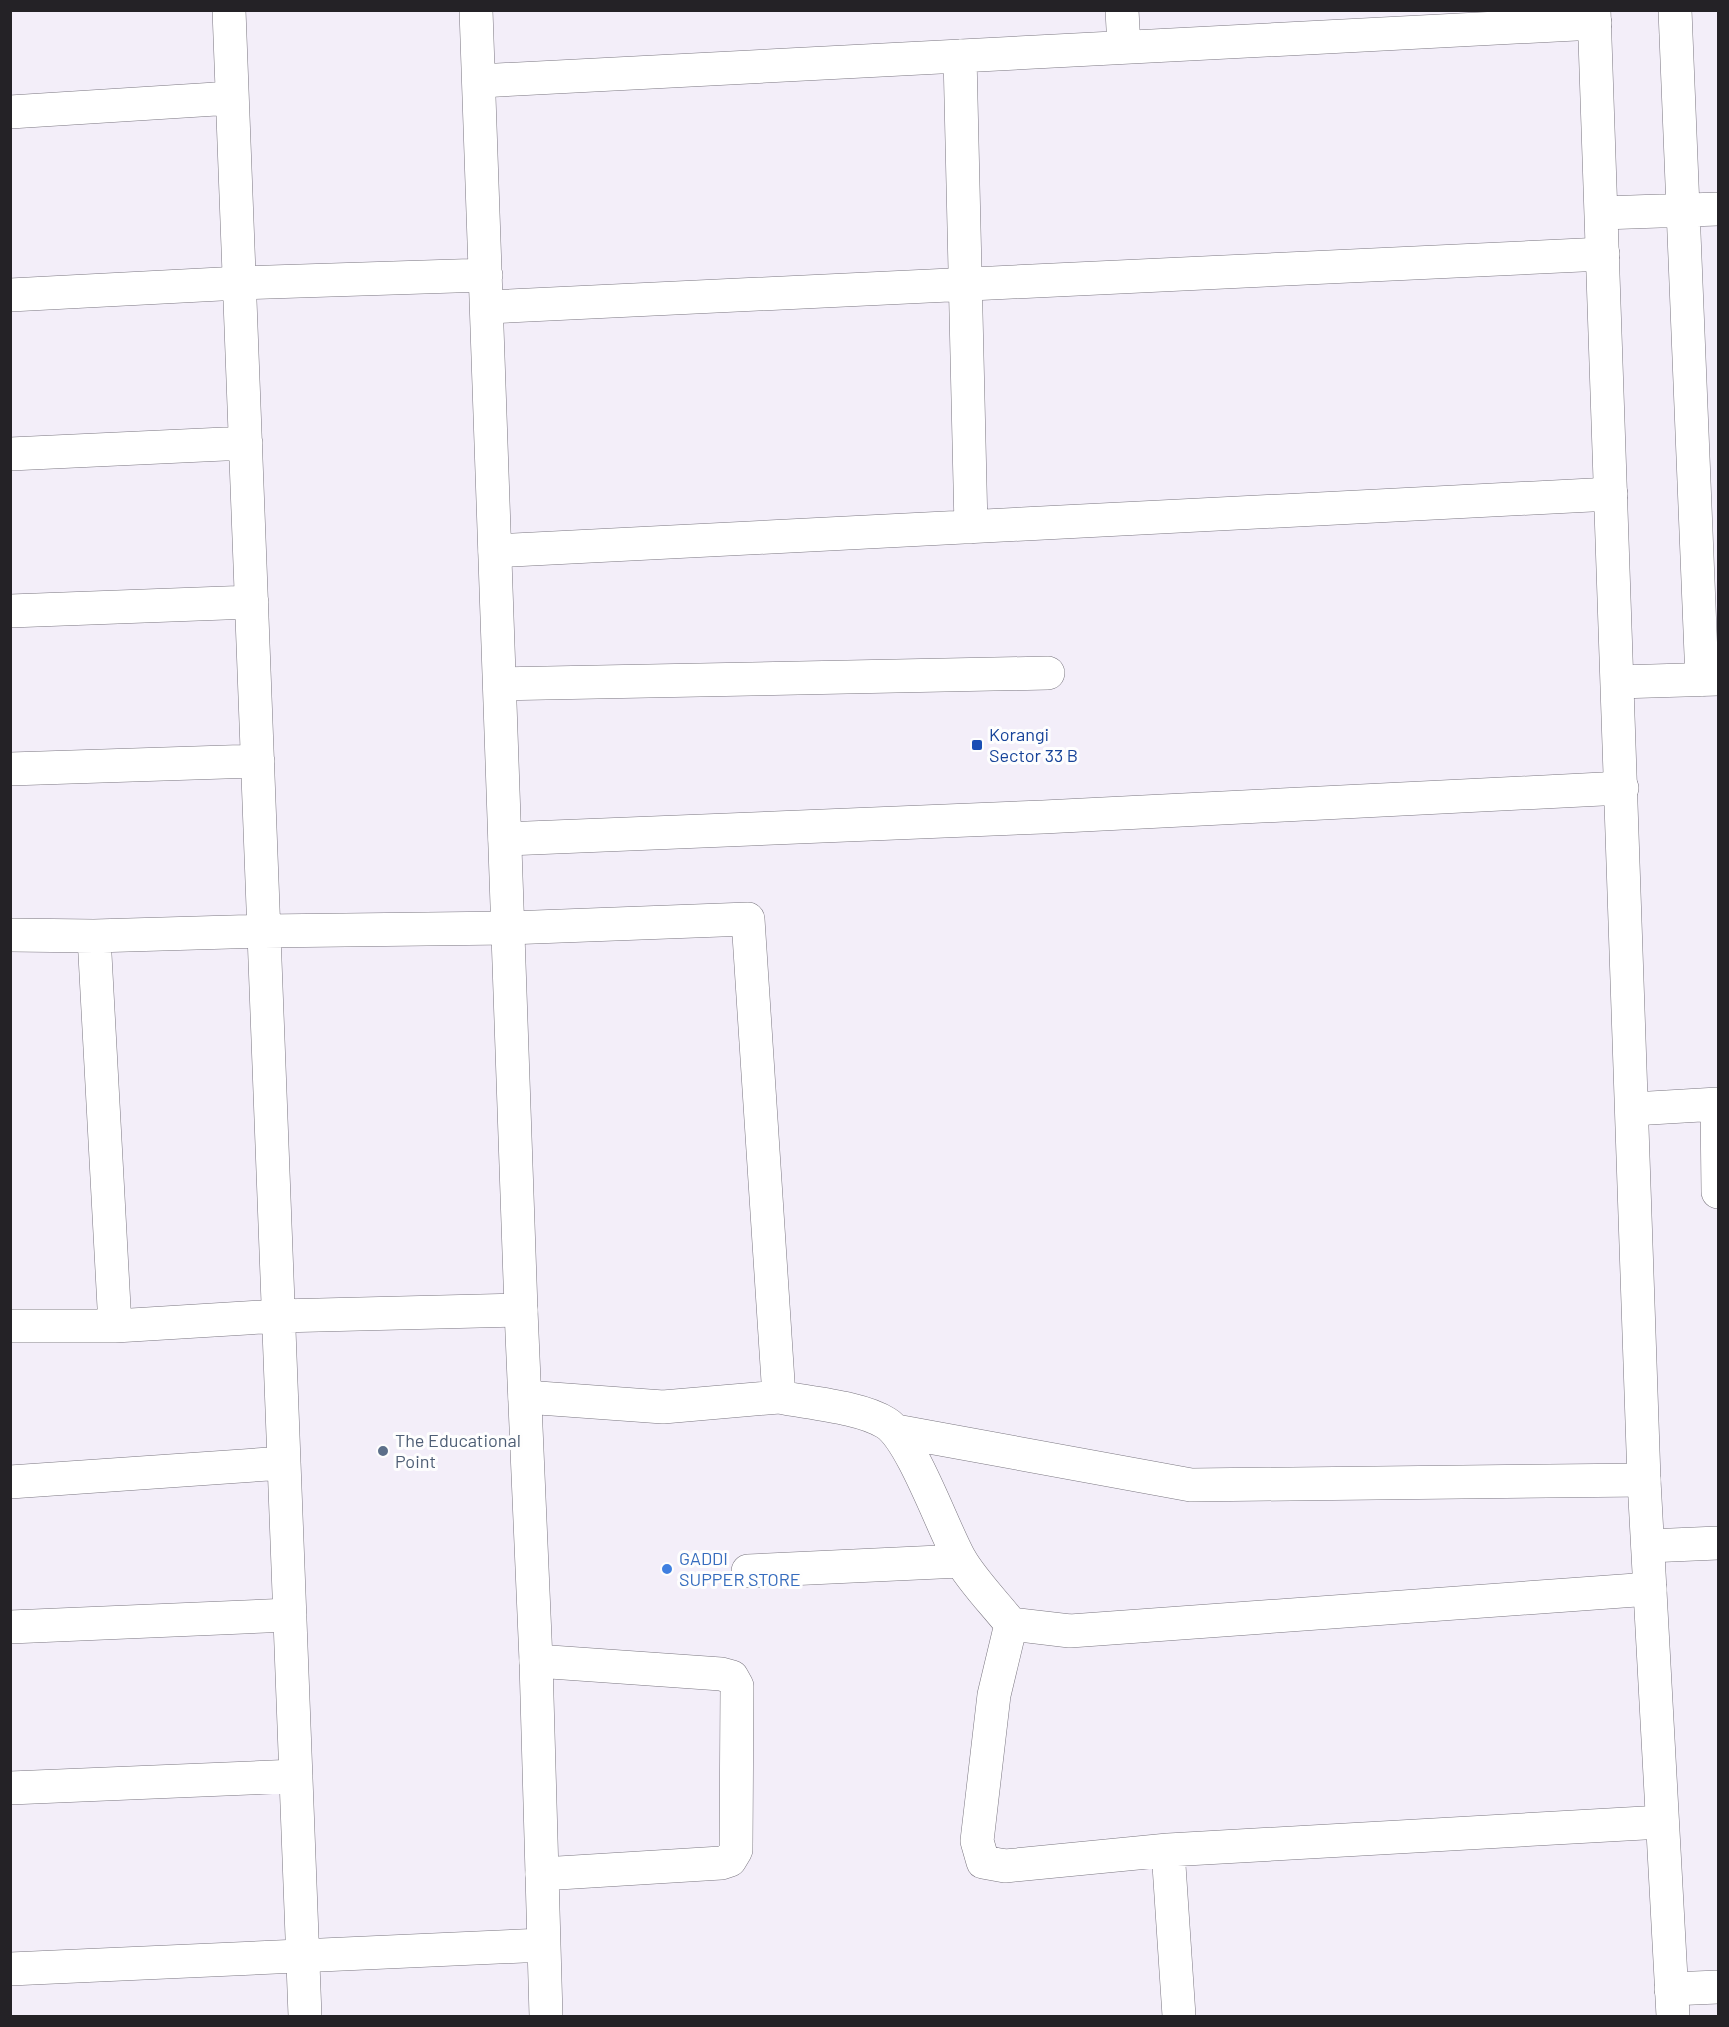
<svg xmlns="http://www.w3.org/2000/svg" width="1729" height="2027" font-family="Barlow,sans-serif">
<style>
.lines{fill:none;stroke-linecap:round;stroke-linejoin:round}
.street-casing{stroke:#7b7781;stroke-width:34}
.secondary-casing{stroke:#7b7781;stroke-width:34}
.street{stroke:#fff;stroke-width:33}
.secondary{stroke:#fff;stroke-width:33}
.transit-dot{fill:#1a4fb4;stroke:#fefefe;stroke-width:2}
.service-dot{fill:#5c6f8a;stroke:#fefefe;stroke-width:2}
.shop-dot{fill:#3f7fe0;stroke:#fefefe;stroke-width:2}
.labels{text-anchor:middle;stroke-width:6;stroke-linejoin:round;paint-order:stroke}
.transit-label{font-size:18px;fill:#164399;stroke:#fefefe;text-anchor:start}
.service-label{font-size:18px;fill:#4e5e75;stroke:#fefefe;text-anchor:start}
.shop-label{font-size:18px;fill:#366cbe;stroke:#fefefe;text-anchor:start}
</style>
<rect width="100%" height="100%" fill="#f3eef9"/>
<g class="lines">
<g class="street-casing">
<path id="street" d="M 229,10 L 305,2016
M 1122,10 L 1124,47
M 1675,10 L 1702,680
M 960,56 L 971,527
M 479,81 L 1595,23
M 10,112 L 232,98
M 1602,213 L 1718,209
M 487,307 L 1603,254
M 10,454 L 246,443
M 495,551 L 1611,494
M 10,611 L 252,602
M 1618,682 L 1718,679
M 500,684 L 1048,673
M 10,769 L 258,761
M 505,839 L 1043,817 L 1622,788
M 10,935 L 94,936 L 264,931 L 508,928 L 748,919 L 779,1397 C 809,1403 861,1407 886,1423 C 912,1439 943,1529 960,1559 C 971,1579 996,1605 1011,1624 L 1070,1631 L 1650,1589
M 94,936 L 115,1326
M 1717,1105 L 1718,1192
M 1633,1109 L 1718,1104
M 10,1326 L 115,1326 L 279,1316 L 521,1310
M 525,1397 L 663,1407 L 779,1397
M 896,1431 L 1191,1485 L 1644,1480
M 10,1482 L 284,1463
M 1648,1546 L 1718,1543
M 748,1571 L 961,1561
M 1011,1624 L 994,1695 L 977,1841 L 983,1862 L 1005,1866 L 1168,1850 L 1662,1822
M 10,1627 L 290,1615
M 536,1661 L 721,1674 L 732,1677 L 737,1686 L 736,1850 L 730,1860 L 721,1863 L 542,1874
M 10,1788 L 296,1776
M 1168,1850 L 1179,2016
M 1671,1989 L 1718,1987"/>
</g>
<g class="secondary-casing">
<path id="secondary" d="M 476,10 L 521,1310 L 536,1661 L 546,2016
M 1594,10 L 1644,1480 L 1673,2016
M 10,295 L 240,283 L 486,275
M 10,1969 L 544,1945"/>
</g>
<use href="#street" class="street"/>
<use href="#secondary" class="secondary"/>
</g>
<rect class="transit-dot" x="971" y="739" width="12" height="12" rx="3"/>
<circle class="service-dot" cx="383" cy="1451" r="6"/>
<circle class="shop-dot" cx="667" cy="1569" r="6"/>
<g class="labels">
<g class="transit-label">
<text x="989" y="741">Korangi<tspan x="989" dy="21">Sector 33 B</tspan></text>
</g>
<g class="service-label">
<text x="395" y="1447">The Educational<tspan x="395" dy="21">Point</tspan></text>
</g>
<g class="shop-label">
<text x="679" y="1565">GADDI<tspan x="679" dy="21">SUPPER STORE</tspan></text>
</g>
</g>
<rect width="1729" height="2027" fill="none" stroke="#242226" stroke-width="24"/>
</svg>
